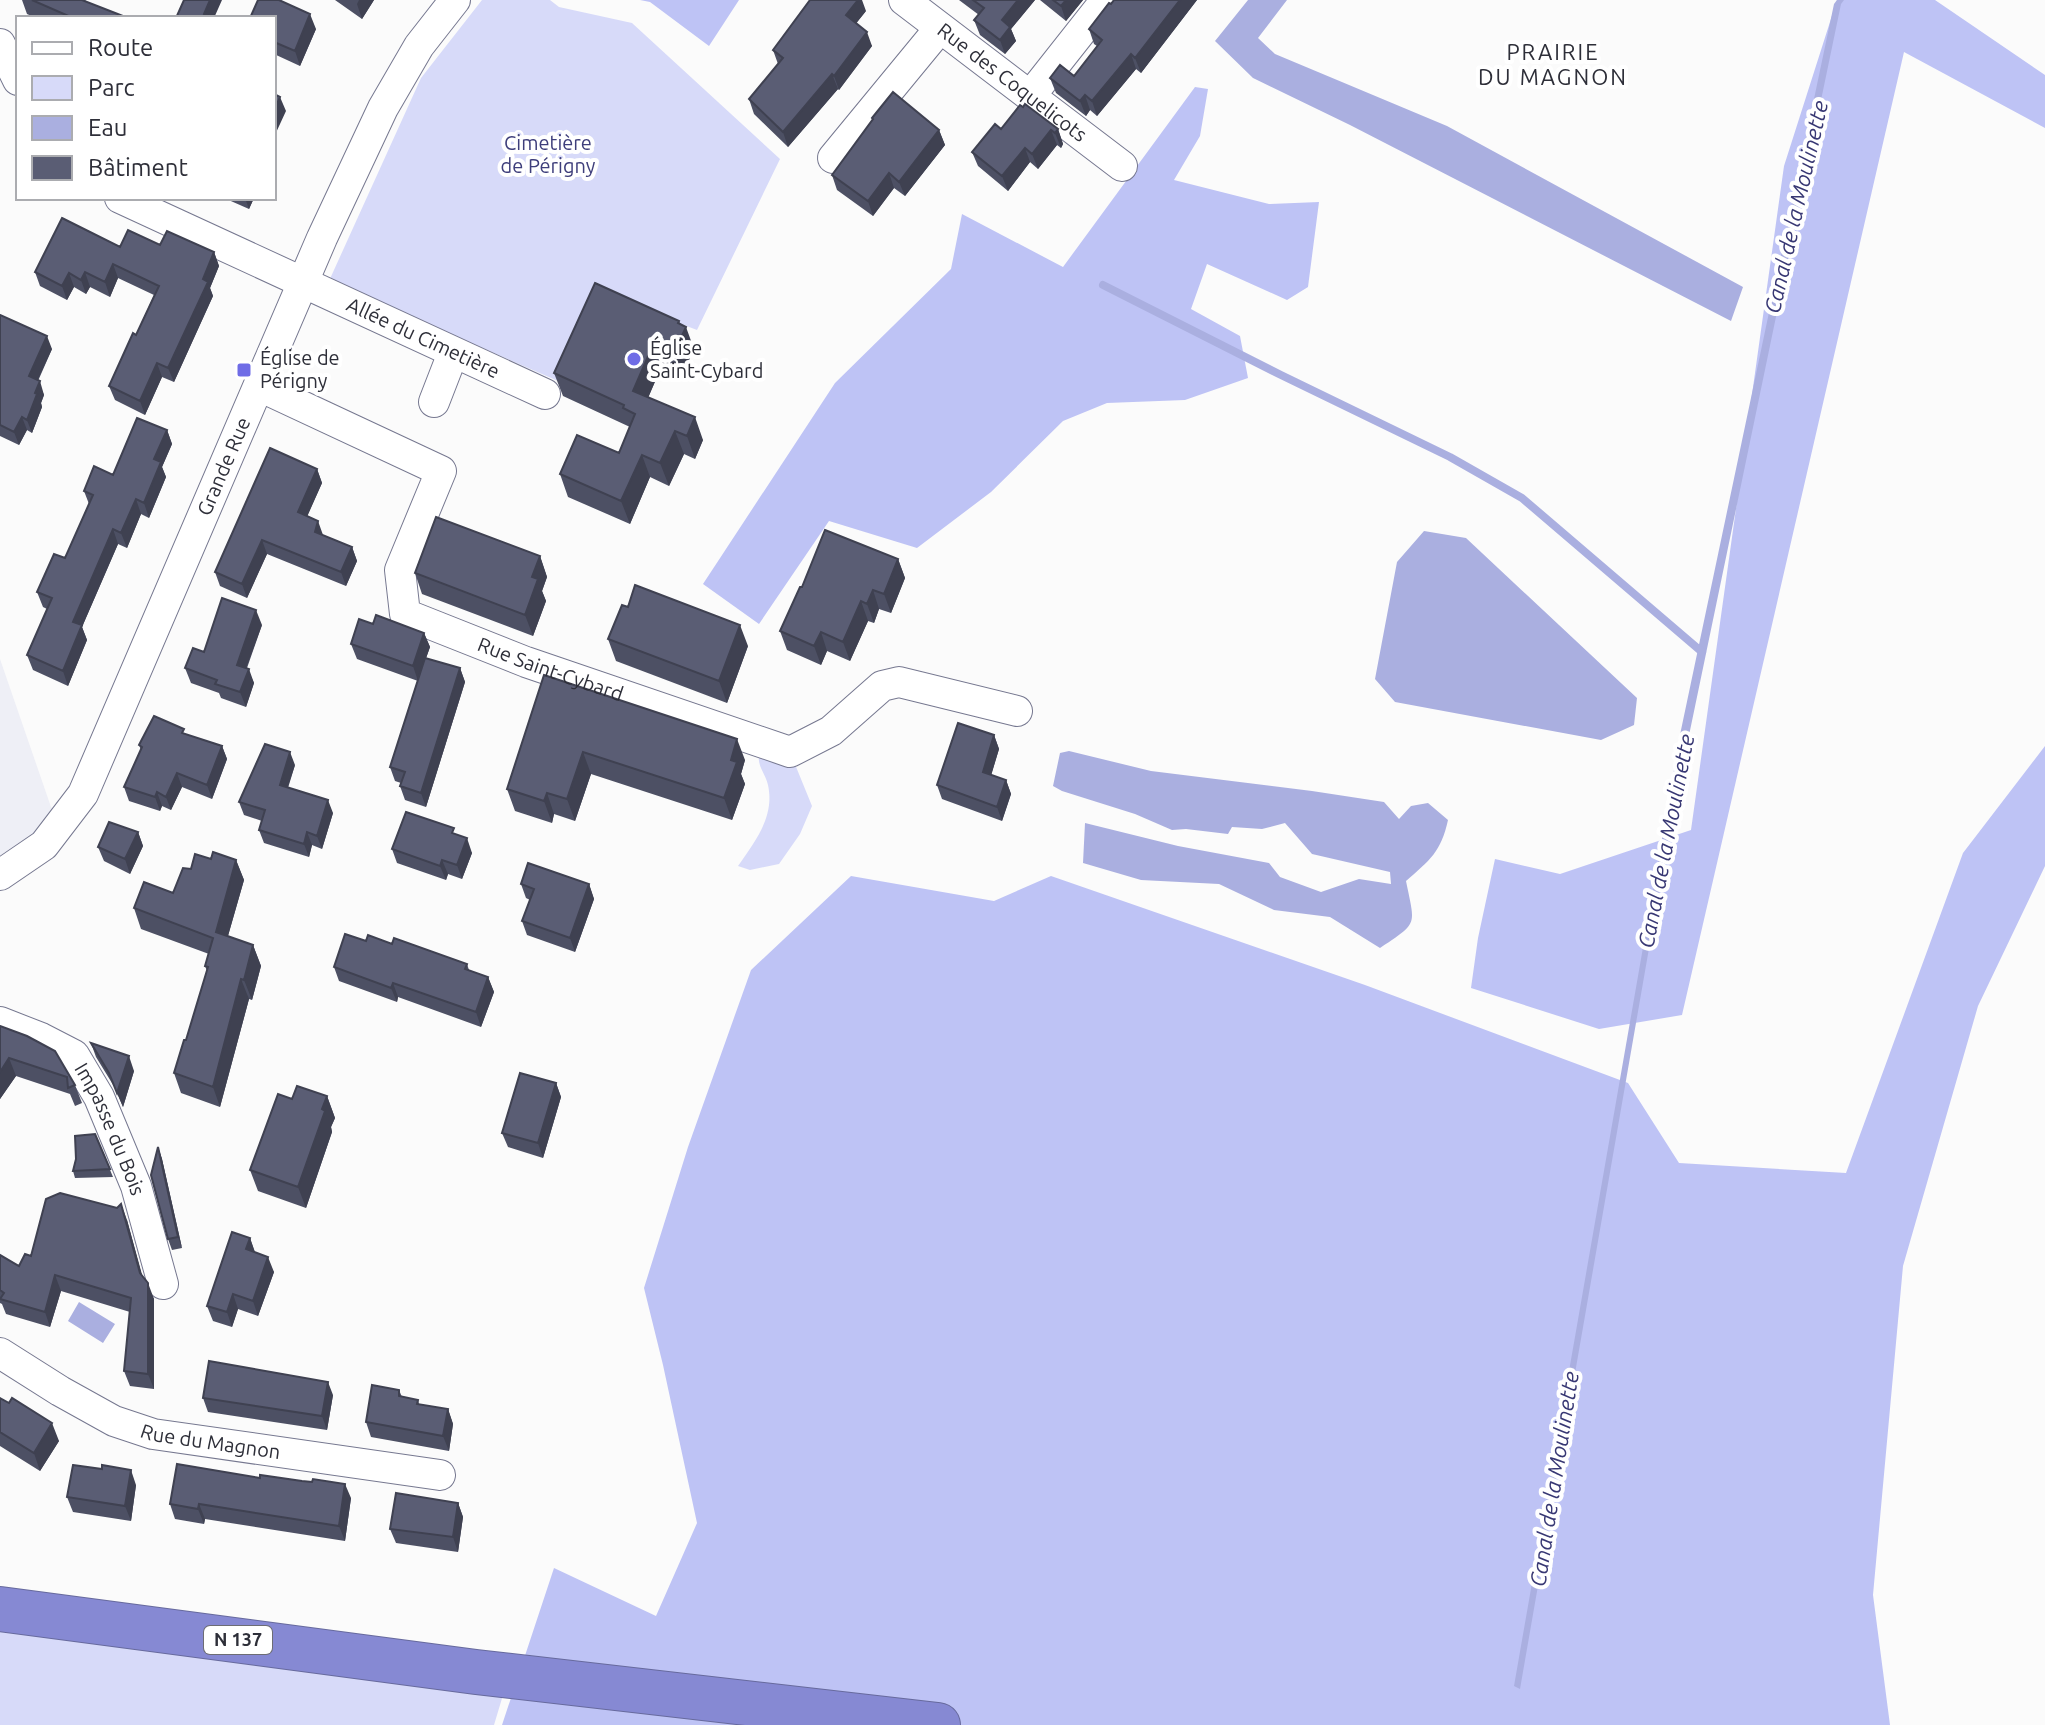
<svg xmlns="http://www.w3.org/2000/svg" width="2045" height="1725" font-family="Ubuntu,sans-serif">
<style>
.built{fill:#eeeff6}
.green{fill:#d7daf9}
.forest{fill:#bec3f5}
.water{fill:#aaafe0}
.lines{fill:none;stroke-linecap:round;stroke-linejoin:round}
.stream{stroke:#aaafe0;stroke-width:8}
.minor-casing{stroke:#767890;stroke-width:32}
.highway-casing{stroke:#676a9d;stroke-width:46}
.minor{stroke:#fff;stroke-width:30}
.highway{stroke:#8689d3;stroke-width:44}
.wall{fill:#4d5064}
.shaded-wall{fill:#3f4151}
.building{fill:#5a5d74;stroke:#3f4151;stroke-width:2}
.poi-dot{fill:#6f6ce6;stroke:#fff;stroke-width:3}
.labels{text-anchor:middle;stroke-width:8;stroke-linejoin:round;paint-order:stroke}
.shield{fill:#fff;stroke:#6d6d74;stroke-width:2}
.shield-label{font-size:18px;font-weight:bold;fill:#2e2f39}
.street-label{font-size:20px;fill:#2e2f39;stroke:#fff}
.park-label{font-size:20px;fill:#3e3e7b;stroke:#fff}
.poi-label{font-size:20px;fill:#2e2f39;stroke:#fff;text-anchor:start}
.neighbourhood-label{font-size:22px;letter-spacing:2px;fill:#2e2f39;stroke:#fff}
.water-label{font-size:22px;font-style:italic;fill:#383874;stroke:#fff}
</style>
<rect width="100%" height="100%" fill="#fbfbfb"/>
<path class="built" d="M 0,659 L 51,807 L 64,821 L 0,875 Z"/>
<path class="green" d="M 482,0 L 550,0 L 559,7 L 632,23 L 780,159 L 697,330 L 598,292 L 558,381 L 329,281 L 421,78 Z
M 760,742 L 790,752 L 812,806 L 800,834 L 779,864 L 750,870 L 738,866 C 755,841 775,817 768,785 C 766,776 760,769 759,761 C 758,755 760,748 760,742 Z
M 0,1609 L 509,1675 L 494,1725 L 0,1725 Z"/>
<path class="forest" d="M 640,0 L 739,0 L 709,46 L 650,2 Z
M 1837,0 L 1935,0 L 2045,75 L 2045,128 L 1904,52 L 1682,1015 L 1599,1029 L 1471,988 L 1478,938 L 1495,859 L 1560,874 L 1691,830 L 1784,166 Z
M 1195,87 L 1208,89 L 1200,136 L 1174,180 L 1269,204 L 1319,202 L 1308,287 L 1287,300 L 1207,264 L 1191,309 L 1240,336 L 1248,378 L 1185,400 L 1107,403 L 1063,421 L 991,492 L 917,548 L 829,521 L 759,624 L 703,584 L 835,383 L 951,269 L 962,214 L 1063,267 Z
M 2045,746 L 2045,866 L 1978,1006 L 1903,1266 L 1873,1595 L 1890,1725 L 502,1725 L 554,1568 L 656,1616 L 697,1523 L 663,1365 L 644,1288 L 688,1147 L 751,970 L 851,876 L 994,901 L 1051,876 L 1365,985 L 1628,1083 L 1679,1163 L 1846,1173 L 1963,853 Z"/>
<path class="water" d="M 1248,0 L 1287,0 L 1258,38 L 1275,54 L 1447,126 L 1743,287 L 1731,321 L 1350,125 L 1253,78 L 1215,41 Z
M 1837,0 L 1844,0 L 1841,4 L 1671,822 L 1520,1689 L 1514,1686 L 1681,730 L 1834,4 Z
M 1424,531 L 1466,538 L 1637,698 L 1634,725 L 1601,740 L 1395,702 L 1375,679 L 1397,562 Z
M 1069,751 L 1151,771 L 1312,791 L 1384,802 L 1399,819 L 1411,806 L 1428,803 L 1448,820 C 1441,852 1430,860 1406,881 C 1415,926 1419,922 1380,948 L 1330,917 L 1274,910 L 1219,884 L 1141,880 L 1083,863 L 1085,823 L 1178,846 L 1269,863 L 1280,877 L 1321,892 L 1359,879 L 1391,884 L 1390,872 L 1312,854 L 1285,823 L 1262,829 L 1232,827 L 1228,834 L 1186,829 L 1172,830 L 1135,814 L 1062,791 L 1053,786 L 1060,753 Z
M 79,1302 L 115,1324 L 103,1343 L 68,1321 Z"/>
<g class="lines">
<path class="stream" d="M 1103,285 L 1281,375 L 1450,457 L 1522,498 L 1702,652"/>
<g class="minor-casing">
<g id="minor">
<path id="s1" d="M 904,0 L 1122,166"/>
<path d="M 0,44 L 18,80"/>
<path d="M 1031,95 L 1106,0"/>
<path d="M 833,158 L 940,28"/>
<path id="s2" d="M 120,198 L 545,394"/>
<path id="s3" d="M 259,386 L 441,471 L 400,570 L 405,614 L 526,662 L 790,752 L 831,731 L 882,686 L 899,682 L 1017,711"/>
<path d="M 434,402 L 453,353"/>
<path id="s4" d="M 0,875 L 44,845 L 83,794 L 322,238 L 383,108 L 419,46 L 455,0"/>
<path id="s5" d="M 0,1022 L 41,1038 L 74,1055 L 99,1097 L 136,1186 L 163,1284"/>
<path id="s6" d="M 0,1353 L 60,1391 L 114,1421 L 153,1434 L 440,1475"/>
</g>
</g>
<g class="highway-casing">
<path id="highway" d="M 0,1609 L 476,1672 L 938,1725"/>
</g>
<use href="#minor" class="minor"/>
<use href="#highway" class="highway"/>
</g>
<path class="wall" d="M 22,0 L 86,0 L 85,1 L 128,18 L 36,18 L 27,14 Z
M 335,0 L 374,0 L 362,19 Z
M 959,0 L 1035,0 L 1011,29 L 1016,41 L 1005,54 L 980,35 L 974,20 L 979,15 Z
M 1040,0 L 1083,0 L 1066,21 Z
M 1114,0 L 1197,0 L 1141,73 L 1136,69 L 1097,116 L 1090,110 L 1086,116 L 1056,93 L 1050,78 L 1074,76 L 1097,46 L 1094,44 L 1089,29 Z
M 866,11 L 856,23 L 872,46 L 839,90 L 838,89 L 788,147 L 754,114 L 749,99 L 778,64 L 773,50 Z
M 274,18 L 316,29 L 300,66 L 274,54 Z
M 872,118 L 939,130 L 945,145 L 905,196 L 894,188 L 873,216 L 837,190 L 832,175 L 873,120 Z
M 1001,129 L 1058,129 L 1063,144 L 1061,148 L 1057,145 L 1038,169 L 1030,162 L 1008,191 L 978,166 L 972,152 Z
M 224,198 L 254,198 L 249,209 Z
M 160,245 L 214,252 L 219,266 L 210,288 L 213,296 L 174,382 L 162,377 L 145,415 L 115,400 L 109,386 L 136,335 L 154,295 L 118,278 L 110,297 L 90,287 L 86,294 L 74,287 L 67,300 L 40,286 L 35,272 L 120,247 Z
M 0,315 L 52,349 L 38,381 L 44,395 L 41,403 L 42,407 L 32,433 L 27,430 L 19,445 L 0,436 Z
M 680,323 L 694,349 L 681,378 L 660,370 L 648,398 L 703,440 L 695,459 L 684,454 L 669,486 L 650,477 L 630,524 L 568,497 L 560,474 L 619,453 L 630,427 L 563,396 L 554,373 Z
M 167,430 L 172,444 L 162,467 L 166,477 L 149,518 L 141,514 L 127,548 L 118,544 L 82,627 L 87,640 L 68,686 L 33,670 L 27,655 L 47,609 L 43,607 L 37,592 L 65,558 L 89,504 L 84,491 L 113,475 Z
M 317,469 L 322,483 L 307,516 L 323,535 L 352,547 L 357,561 L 346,586 L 267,554 L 247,598 L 220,586 L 215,572 Z
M 540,556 L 547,577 L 542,591 L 546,601 L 533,636 L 422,594 L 415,573 Z
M 898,559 L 905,578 L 891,613 L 879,609 L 874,623 L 868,621 L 850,661 L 827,651 L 821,665 L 787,650 L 780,631 L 802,587 Z
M 373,624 L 424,633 L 430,647 L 426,658 L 460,668 L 465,682 L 426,807 L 405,800 L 400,786 L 401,783 L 395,781 L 390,767 L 418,681 L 357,659 L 351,644 Z
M 262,625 L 247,668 L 254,683 L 246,707 L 221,698 L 219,693 L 191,683 L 185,668 L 204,652 Z
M 608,639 L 748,646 L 727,703 L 616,661 Z
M 544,675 L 745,760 L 741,774 L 745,784 L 732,820 L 591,774 L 575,821 L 554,814 L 552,823 L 515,811 L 507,789 Z
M 187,735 L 222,746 L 227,759 L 212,799 L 182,787 L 171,810 L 162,806 L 160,811 L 129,801 L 124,787 L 141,750 L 139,745 Z
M 994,735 L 999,749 L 991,775 L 1006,780 L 1011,794 L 1002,821 L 942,799 L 937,785 Z
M 295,765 L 288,788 L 333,813 L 322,849 L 312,845 L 309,857 L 264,843 L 259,830 L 262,821 L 244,815 L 239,802 Z
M 138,832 L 143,846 L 130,874 L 104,861 L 98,847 Z
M 457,835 L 472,853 L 462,879 L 448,874 L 446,880 L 397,863 L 392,849 Z
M 211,859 L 236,860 L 244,880 L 228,936 L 253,945 L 261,966 L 252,1000 L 249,999 L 220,1107 L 181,1093 L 174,1073 L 186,1040 L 207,971 L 205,966 L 209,954 L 141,929 L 134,908 L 173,893 L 191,869 Z
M 521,884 L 589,884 L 594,899 L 575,952 L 527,935 L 522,921 L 530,900 L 526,898 Z
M 366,941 L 392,944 L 467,964 L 469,970 L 488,977 L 494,992 L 481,1027 L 398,997 L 397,1002 L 339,981 L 334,967 Z
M 0,1026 L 27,1036 L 75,1085 L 82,1103 L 75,1106 L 70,1094 L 16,1076 L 0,1099 Z
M 91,1043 L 134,1071 L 123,1107 L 115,1088 L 96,1057 Z
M 556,1083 L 561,1097 L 543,1158 L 508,1147 L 502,1133 Z
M 327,1096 L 335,1118 L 331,1127 L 332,1132 L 306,1208 L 258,1191 L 250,1170 L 292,1099 Z
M 95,1134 L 113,1177 L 75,1178 L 73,1171 Z
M 158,1147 L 162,1159 L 182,1248 L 172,1250 L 168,1239 Z
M 127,1220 L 142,1276 L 154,1299 L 154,1389 L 130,1386 L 124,1371 L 130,1312 L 61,1291 L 50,1327 L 6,1314 L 2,1304 L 0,1303 L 0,1255 L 19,1266 L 31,1256 Z
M 250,1238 L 255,1252 L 274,1272 L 258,1316 L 238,1309 L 232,1327 L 213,1321 L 207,1306 Z
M 399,1390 L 402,1397 L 418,1400 L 419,1404 L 448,1409 L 453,1424 L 449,1451 L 371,1437 L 366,1422 Z
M 333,1395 L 327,1430 L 208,1412 L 203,1398 Z
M 0,1398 L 59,1441 L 40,1471 L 0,1446 Z
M 136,1485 L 131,1521 L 73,1512 L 67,1497 Z
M 351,1498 L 345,1541 L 205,1519 L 204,1524 L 175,1519 L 170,1504 Z
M 458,1503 L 463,1517 L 458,1552 L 396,1543 L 390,1529 Z"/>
<path class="shaded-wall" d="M 210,0 L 222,0 L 214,18 L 204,14 Z
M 359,0 L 374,0 L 362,19 L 357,4 Z
M 858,0 L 862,0 L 866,11 L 851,30 L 846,15 Z
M 1018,0 L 1035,0 L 1011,29 L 1016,41 L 1005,54 L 1000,40 L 1002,20 Z
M 1066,0 L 1083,0 L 1066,21 L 1061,6 Z
M 1180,0 L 1197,0 L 1141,73 L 1135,58 Z
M 310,14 L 316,29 L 300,66 L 295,51 Z
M 867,32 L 872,46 L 839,90 L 834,76 Z
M 1131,54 L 1136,69 L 1097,116 L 1092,101 Z
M 832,74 L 838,89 L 788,147 L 783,132 Z
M 1085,95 L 1090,110 L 1086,116 L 1080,101 Z
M 280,97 L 286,111 L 274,137 L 274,111 Z
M 1058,129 L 1063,144 L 1061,148 L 1055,133 Z
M 939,130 L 945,145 L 905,196 L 899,182 Z
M 1051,130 L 1057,145 L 1038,169 L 1032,154 Z
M 1025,148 L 1030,162 L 1008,191 L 1002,176 Z
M 889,173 L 894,188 L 873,216 L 868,201 Z
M 245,198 L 254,198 L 249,209 Z
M 214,252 L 219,266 L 210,288 L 213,296 L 174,382 L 168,368 Z
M 113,264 L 118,278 L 110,297 L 105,282 Z
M 85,272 L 90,287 L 86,294 L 81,280 Z
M 69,273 L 74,287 L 67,300 L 62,286 Z
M 679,321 L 683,333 L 686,327 L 694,349 L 681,378 L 673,355 Z
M 47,336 L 52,349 L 33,390 L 29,376 Z
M 652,347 L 660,370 L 641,414 L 633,391 Z
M 157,363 L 162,377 L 145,415 L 140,401 Z
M 40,381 L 44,395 L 41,403 L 42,407 L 32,433 L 27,420 L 35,393 Z
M 22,417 L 27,430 L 19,445 L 14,432 Z
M 695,417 L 703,440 L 695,459 L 687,436 Z
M 167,430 L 172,444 L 162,467 L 166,477 L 149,518 L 144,503 L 154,459 Z
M 675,431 L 684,454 L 669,486 L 660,463 Z
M 642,455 L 650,477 L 630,524 L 621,501 Z
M 317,469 L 322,483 L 303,526 L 298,512 Z
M 136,499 L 141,514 L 127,548 L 121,533 Z
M 318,521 L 323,535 L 315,532 Z
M 113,529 L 118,544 L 82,627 L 87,640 L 68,686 L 63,671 L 73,622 Z
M 262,540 L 267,554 L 247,598 L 242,584 Z
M 352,547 L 357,561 L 346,586 L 341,572 Z
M 540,556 L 547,577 L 542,591 L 546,601 L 533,636 L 525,615 L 532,577 Z
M 898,559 L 905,578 L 891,613 L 884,594 Z
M 873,590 L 879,609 L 874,623 L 867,604 Z
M 861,601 L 868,621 L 850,661 L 843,642 Z
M 256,610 L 262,625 L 242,679 L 237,665 Z
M 740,625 L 748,646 L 727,703 L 719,681 Z
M 821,632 L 827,651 L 821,665 L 814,646 Z
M 424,633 L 430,647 L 418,681 L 413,666 Z
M 460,668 L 465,682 L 426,807 L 421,793 Z
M 249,669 L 254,683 L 246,707 L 240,692 Z
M 994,735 L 999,749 L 988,786 L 983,772 Z
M 737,739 L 745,760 L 741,774 L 745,784 L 732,820 L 724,798 L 731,760 Z
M 222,746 L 227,759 L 212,799 L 207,785 Z
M 290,752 L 295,765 L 284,798 L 280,785 Z
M 583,752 L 591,774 L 575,821 L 567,799 Z
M 177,773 L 182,787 L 171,810 L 166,797 Z
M 1006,780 L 1011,794 L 1002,821 L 997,807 Z
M 157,792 L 162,806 L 160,811 L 155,797 Z
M 547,793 L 554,814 L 552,823 L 544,801 Z
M 328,800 L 333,813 L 322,849 L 317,836 Z
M 138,832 L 143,846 L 130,874 L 125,859 Z
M 307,832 L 312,845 L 309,857 L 304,844 Z
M 467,838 L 472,853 L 462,879 L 457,865 Z
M 236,860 L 244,880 L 223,953 L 216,932 Z
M 442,860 L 448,874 L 446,880 L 440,866 Z
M 589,884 L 594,899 L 575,952 L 570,938 Z
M 253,945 L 261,966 L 252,1000 L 244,980 Z
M 488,977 L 494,992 L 481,1027 L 476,1012 Z
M 241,979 L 249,999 L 220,1107 L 213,1087 Z
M 393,983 L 398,997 L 397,1002 L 391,988 Z
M 129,1056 L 134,1071 L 123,1107 L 117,1093 Z
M 9,1058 L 16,1076 L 0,1099 L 0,1072 Z
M 556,1083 L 561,1097 L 543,1158 L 538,1143 Z
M 327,1096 L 335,1118 L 331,1127 L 332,1132 L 306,1208 L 298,1187 L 322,1109 Z
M 158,1147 L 162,1159 L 182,1248 L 178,1237 Z
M 121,1204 L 127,1220 L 146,1289 L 140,1273 Z
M 250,1238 L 255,1253 L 246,1249 Z
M 268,1257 L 274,1272 L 258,1316 L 253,1301 Z
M 55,1275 L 61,1291 L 50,1327 L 45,1312 Z
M 148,1283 L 154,1299 L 154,1389 L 148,1374 Z
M 233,1294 L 238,1309 L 232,1327 L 227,1312 Z
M 328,1382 L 333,1395 L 327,1430 L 322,1416 Z
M 448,1409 L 453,1424 L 449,1451 L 443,1436 Z
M 52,1423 L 59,1441 L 40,1471 L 34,1453 Z
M 131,1470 L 136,1485 L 131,1521 L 125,1506 Z
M 345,1484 L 351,1498 L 345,1541 L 339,1526 Z
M 458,1503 L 463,1517 L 458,1552 L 453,1537 Z
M 199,1504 L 205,1519 L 204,1524 L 198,1509 Z"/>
<path class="building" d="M 32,0 L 82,0 L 128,18 L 73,18 Z
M 184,0 L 210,0 L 204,14 L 213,18 L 176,18 Z
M 258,0 L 279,0 L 310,14 L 295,51 L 274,42 L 274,18 L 250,18 Z
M 810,0 L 858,0 L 846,15 L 867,32 L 834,76 L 832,74 L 783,132 L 749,99 L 783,58 L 773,50 Z
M 973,0 L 1018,0 L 1002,20 L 1010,27 L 1000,40 L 974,20 L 984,8 Z
M 1053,0 L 1066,0 L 1061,6 Z
M 1114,0 L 1180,0 L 1135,58 L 1131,54 L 1092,101 L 1085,95 L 1080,101 L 1050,78 L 1060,65 L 1074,76 L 1102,40 L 1089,29 L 1109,3 L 1111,4 Z
M 893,92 L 939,130 L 899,182 L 889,173 L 868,201 L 832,175 L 873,119 L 872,118 Z
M 274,94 L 280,97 L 274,111 Z
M 1025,104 L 1058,129 L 1055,133 L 1051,130 L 1032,154 L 1025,148 L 1002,176 L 972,152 L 995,124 L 1001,129 L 1020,105 L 1023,107 Z
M 62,218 L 120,247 L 128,230 L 160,245 L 167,231 L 214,252 L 203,279 L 208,282 L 168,368 L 157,363 L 140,401 L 109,386 L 133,333 L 136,335 L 159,286 L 113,264 L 105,282 L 85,272 L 81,280 L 69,273 L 62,286 L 35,272 Z
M 595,283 L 679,321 L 678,323 L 686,327 L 673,355 L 652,347 L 633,391 L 695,417 L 687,436 L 675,431 L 660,463 L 642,455 L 621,501 L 560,474 L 577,435 L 619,453 L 635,414 L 623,408 L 624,405 L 554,373 Z
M 0,315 L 47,336 L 29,376 L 40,381 L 35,393 L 37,394 L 27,420 L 22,417 L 14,432 L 0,425 Z
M 137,418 L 167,430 L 154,459 L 161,462 L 144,503 L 136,499 L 121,533 L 113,529 L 73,622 L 82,625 L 63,671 L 27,655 L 52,598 L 37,592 L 54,554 L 65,558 L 93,495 L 84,491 L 94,466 L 113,475 Z
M 270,448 L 317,469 L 298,512 L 318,521 L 315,532 L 352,547 L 341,572 L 262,540 L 242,584 L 215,572 Z
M 436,517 L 540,556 L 532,577 L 538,579 L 525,615 L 415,573 Z
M 825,530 L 898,559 L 884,594 L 873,590 L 867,604 L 861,601 L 843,642 L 821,632 L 814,646 L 780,631 L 800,587 L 802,587 Z
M 635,585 L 740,625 L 719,681 L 608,639 L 622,605 L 628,607 Z
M 222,598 L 256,610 L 237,665 L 249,669 L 240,692 L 215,684 L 217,680 L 185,668 L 193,648 L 204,652 Z
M 376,615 L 424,633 L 413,666 L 351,644 L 359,619 L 373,624 Z
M 425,658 L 460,668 L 421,793 L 400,786 L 405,772 L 390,767 Z
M 544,675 L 737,739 L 731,760 L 737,762 L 724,798 L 583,752 L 567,799 L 547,793 L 544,801 L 507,789 Z
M 154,716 L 184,729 L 182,733 L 222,746 L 207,785 L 177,773 L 166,797 L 157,792 L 155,797 L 124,787 L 142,747 L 139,745 Z
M 958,723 L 994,735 L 983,772 L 1006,780 L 997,807 L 937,785 Z
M 265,744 L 290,752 L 280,785 L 328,800 L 317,836 L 307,832 L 304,844 L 259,830 L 265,810 L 239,802 Z
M 406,812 L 454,828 L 452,833 L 467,838 L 457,865 L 442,860 L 440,866 L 392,849 Z
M 109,822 L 138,832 L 125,859 L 98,847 Z
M 213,852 L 236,860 L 216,932 L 253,945 L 244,980 L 241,979 L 213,1087 L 174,1073 L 184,1040 L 186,1040 L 208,967 L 205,966 L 213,938 L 134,908 L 144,882 L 173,893 L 183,868 L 191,869 L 195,854 L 211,859 Z
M 528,863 L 589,884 L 570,938 L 522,921 L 534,889 L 521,884 Z
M 345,934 L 366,941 L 368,935 L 392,944 L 394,938 L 467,964 L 465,969 L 488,977 L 476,1012 L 393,983 L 391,988 L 334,967 Z
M 0,1026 L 27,1036 L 55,1051 L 75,1085 L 68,1088 L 67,1077 L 9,1058 L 0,1072 Z
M 91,1043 L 129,1056 L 117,1093 L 109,1073 Z
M 520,1073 L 556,1083 L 538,1143 L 502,1133 Z
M 297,1086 L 327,1096 L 322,1109 L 325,1111 L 298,1187 L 250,1170 L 278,1094 L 292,1099 Z
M 95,1134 L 110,1169 L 73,1171 L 76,1159 L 75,1136 Z
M 158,1147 L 178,1237 L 168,1239 L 151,1175 Z
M 60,1193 L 117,1208 L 121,1204 L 140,1273 L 148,1283 L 148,1374 L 124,1371 L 131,1298 L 55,1275 L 45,1312 L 0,1299 L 4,1293 L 0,1290 L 0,1255 L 19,1266 L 25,1254 L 31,1256 L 46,1199 Z
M 232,1232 L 250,1238 L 246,1249 L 268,1257 L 253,1301 L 233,1294 L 227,1312 L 207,1306 Z
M 209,1361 L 328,1382 L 322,1416 L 203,1398 Z
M 372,1385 L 399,1390 L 399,1396 L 418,1400 L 417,1404 L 448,1409 L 443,1436 L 366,1422 Z
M 0,1398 L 9,1403 L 12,1398 L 52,1423 L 34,1453 L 0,1432 Z
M 177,1464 L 260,1478 L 260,1475 L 302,1481 L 312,1482 L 313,1479 L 345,1484 L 339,1526 L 199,1504 L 198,1509 L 170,1504 Z
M 73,1465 L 102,1469 L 102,1465 L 131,1470 L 125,1506 L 67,1497 Z
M 396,1493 L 458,1503 L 453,1537 L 390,1529 Z"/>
<g class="poi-dot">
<circle cx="634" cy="359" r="8"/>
<rect x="236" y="362" width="16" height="16" rx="4"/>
</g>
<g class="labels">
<rect class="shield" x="204" y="1626" width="68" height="28" rx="6"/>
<g class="shield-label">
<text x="238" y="1646">N 137</text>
</g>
<g class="street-label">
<text dy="7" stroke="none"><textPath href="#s1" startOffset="136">Rue des Coquelicots</textPath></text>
<text dy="7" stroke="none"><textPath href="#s2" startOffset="334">Allée du Cimetière</textPath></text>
<text dy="7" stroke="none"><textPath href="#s4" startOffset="474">Grande Rue</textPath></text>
<text dy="7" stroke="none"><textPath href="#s3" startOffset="508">Rue Saint-Cybard</textPath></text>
<text dy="7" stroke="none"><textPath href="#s5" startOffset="164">Impasse du Bois</textPath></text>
<text dy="7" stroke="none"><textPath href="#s6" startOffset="232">Rue du Magnon</textPath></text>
</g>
<g class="park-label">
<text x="548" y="150">Cimetière<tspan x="548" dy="23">de Périgny</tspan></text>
</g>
<g class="poi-label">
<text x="650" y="355">Église<tspan x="650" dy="23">Saint-Cybard</tspan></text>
<text x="260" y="365">Église de<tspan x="260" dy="23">Périgny</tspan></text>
</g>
<g class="neighbourhood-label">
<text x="1553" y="60">PRAIRIE<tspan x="1553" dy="25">DU MAGNON</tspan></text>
</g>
<g class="water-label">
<text transform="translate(1796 207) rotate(-77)" y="8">Canal de la Moulinette</text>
<text transform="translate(1666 841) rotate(-79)" y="8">Canal de la Moulinette</text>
<text transform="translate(1554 1479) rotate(-81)" y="8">Canal de la Moulinette</text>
</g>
</g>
<rect x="16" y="16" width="260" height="184" fill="#ffffff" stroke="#abacb0" stroke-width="2"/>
<rect x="32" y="42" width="40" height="12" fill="#ffffff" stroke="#abacb0" stroke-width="2"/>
<text x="88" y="56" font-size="24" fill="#2e2f39">Route</text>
<rect x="32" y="76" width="40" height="24" fill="#d7daf9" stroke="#abacb0" stroke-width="2"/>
<text x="88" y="96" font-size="24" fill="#2e2f39">Parc</text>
<rect x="32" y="116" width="40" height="24" fill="#aaafe0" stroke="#abacb0" stroke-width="2"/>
<text x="88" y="136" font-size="24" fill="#2e2f39">Eau</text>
<rect x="32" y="156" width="40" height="24" fill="#5a5d74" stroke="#abacb0" stroke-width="2"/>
<text x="88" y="176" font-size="24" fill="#2e2f39">Bâtiment</text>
</svg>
